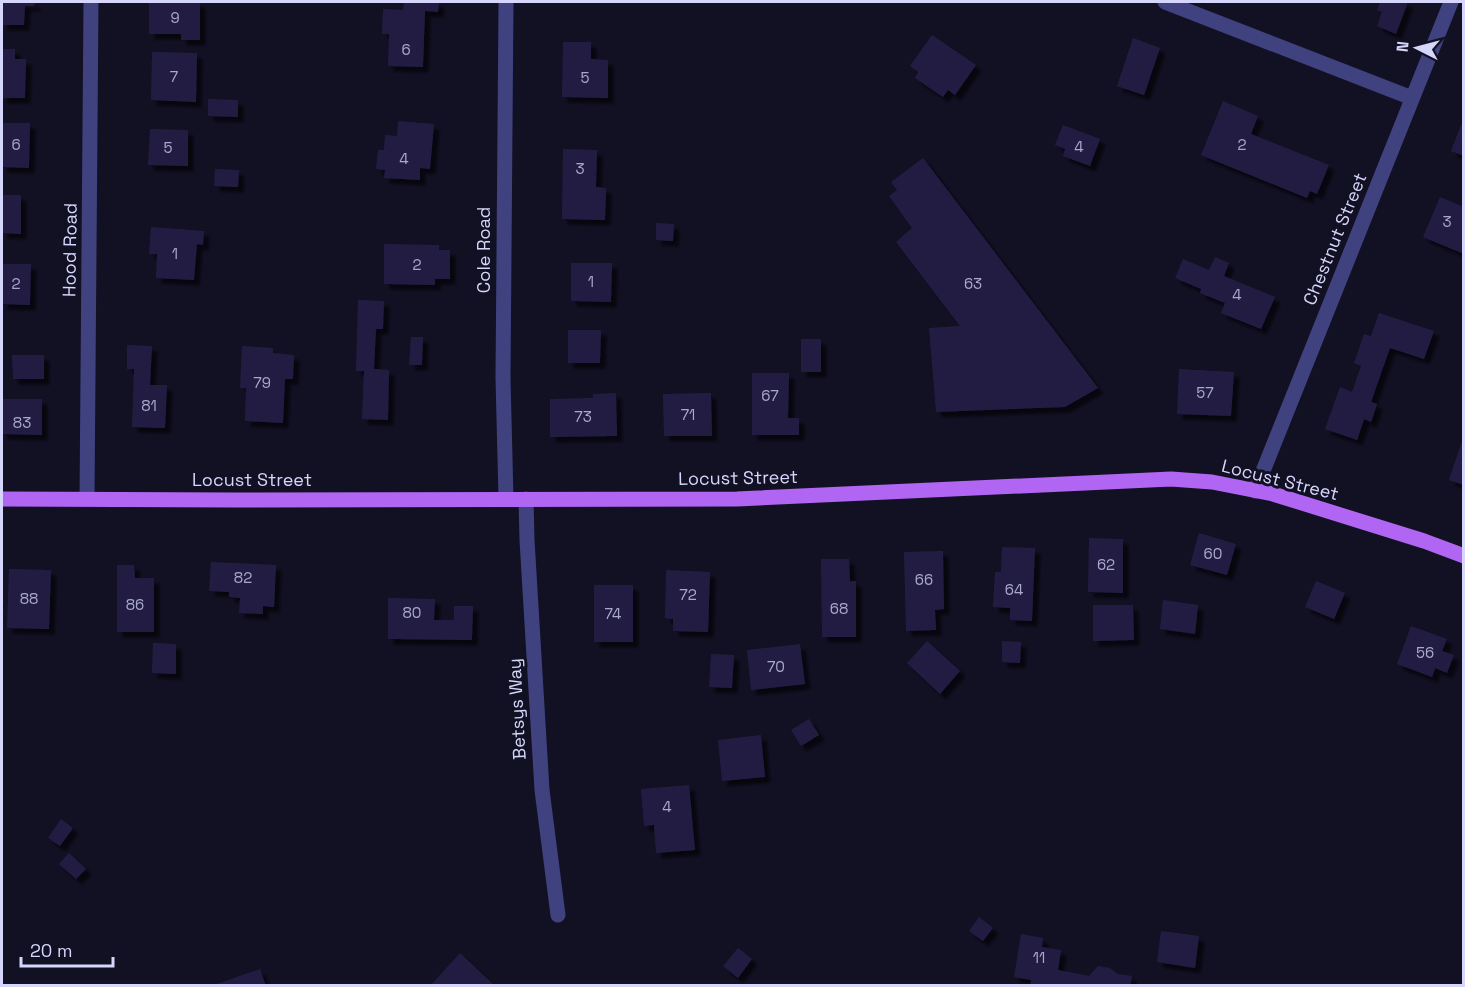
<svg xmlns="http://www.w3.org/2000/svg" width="1465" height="987" font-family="'Space Grotesk',sans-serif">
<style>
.building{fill:#221e43;filter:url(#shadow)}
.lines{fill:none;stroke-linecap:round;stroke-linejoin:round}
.minor{stroke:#3f427f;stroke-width:15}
.major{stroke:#b165f3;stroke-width:15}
.labels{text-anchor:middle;stroke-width:6;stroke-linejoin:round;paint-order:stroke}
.number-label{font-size:15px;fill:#a9a8ce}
.street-label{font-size:18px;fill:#d6d6fc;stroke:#121023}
</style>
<defs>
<filter id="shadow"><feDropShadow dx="5.5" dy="5.5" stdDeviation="1.5" flood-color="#0009"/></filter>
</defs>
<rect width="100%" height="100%" fill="#121023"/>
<path class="building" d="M 2,2 L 35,2 L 34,6 L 25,6 L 24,25 L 2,25 Z
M 149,2 L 200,2 L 200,40 L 181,40 L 181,34 L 149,34 Z
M 404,2 L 439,2 L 438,12 L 425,11 L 423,67 L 388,66 L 389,34 L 382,34 L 383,9 L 403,10 Z
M 1380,2 L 1408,2 L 1396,34 L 1377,26 L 1382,12 L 1377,10 Z
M 932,35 L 976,65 L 955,95 L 948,90 L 943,97 L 915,78 L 918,72 L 910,66 Z
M 1133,38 L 1160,48 L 1144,95 L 1117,86 Z
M 563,42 L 591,42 L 591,59 L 608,60 L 608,98 L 562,97 Z
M 2,49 L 15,49 L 15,59 L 26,59 L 25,98 L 2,98 Z
M 152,52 L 197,53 L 196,102 L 151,100 Z
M 208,99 L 238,100 L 238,117 L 208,116 Z
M 1223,101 L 1258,116 L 1251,134 L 1329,165 L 1317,194 L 1310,191 L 1307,198 L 1201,155 Z
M 1463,120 L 1464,120 L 1464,156 L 1451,151 Z
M 398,121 L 434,124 L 430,169 L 420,168 L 420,180 L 384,178 L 385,170 L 376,169 L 378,150 L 384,150 L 385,135 L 397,136 Z
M 2,123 L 30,123 L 29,168 L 2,167 Z
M 1063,125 L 1100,139 L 1090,166 L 1063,156 L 1065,149 L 1055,145 Z
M 150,129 L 188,130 L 188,166 L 148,165 Z
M 563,149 L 597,150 L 596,187 L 606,188 L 605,220 L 562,219 Z
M 923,158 L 1098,388 L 1065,407 L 936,412 L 929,328 L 960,326 L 896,242 L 912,228 L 889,196 L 897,190 L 891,182 Z
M 215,169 L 239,170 L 238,187 L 214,186 Z
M 2,195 L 21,195 L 21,234 L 2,233 Z
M 1440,197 L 1464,207 L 1464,254 L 1423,237 Z
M 656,223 L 674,224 L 673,241 L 656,240 Z
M 151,227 L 204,231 L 203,245 L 197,244 L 194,280 L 156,278 L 157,254 L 149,254 Z
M 384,244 L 439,245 L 439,250 L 450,250 L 450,279 L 435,279 L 435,285 L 384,284 Z
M 1215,257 L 1229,263 L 1224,276 L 1275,297 L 1261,329 L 1221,313 L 1225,303 L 1200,293 L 1201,289 L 1175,278 L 1183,259 L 1209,270 Z
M 571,263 L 612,263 L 611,302 L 571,301 Z
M 2,264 L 31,264 L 30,305 L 2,304 Z
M 358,300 L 384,301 L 383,329 L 376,329 L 374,369 L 389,370 L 388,420 L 362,419 L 364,371 L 356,371 Z
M 1379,313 L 1434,331 L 1424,359 L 1390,348 L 1371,402 L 1377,404 L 1371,422 L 1364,419 L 1357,440 L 1325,429 L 1340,387 L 1352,392 L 1361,366 L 1354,363 L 1364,334 L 1371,336 Z
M 568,330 L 601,330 L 600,363 L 568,363 Z
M 411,337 L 423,337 L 422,365 L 409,365 Z
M 801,339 L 821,339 L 821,372 L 801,372 Z
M 127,345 L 152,346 L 150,385 L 167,385 L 165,428 L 132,427 L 134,369 L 127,369 Z
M 242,346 L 273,348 L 273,353 L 294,355 L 293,379 L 285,379 L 283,423 L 245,421 L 246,388 L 240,388 Z
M 12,355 L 44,355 L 44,379 L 13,379 Z
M 1179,369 L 1234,372 L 1231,416 L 1177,414 Z
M 752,373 L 789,373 L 788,418 L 799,418 L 799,435 L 752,435 Z
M 616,393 L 617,436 L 550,437 L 550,399 L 593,398 L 593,394 Z
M 711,393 L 712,436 L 664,436 L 663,394 Z
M 2,399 L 42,399 L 42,435 L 2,434 Z
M 1463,438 L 1464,438 L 1464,485 L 1449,480 Z
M 1199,533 L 1236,544 L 1227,575 L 1190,565 Z
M 1089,538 L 1123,539 L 1123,593 L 1088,592 Z
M 1002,547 L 1035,548 L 1032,621 L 1010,620 L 1010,608 L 993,607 L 995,572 L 1001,572 Z
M 943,551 L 944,609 L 935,610 L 936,630 L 906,631 L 904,552 Z
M 821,559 L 849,559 L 850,581 L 856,581 L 856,637 L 822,637 Z
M 211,562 L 276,565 L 274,607 L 263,606 L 263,614 L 239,613 L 240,598 L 229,597 L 229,592 L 209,591 Z
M 117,565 L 134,565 L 135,578 L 154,578 L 154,632 L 117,632 Z
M 9,569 L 51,570 L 49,629 L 7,628 Z
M 666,570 L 710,572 L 708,632 L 673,631 L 673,619 L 665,618 Z
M 1316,581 L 1345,593 L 1334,619 L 1305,607 Z
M 594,585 L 633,585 L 633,642 L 594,642 Z
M 388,598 L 435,599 L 434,620 L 454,620 L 454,606 L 473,606 L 472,640 L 388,639 Z
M 1163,600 L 1198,605 L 1195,634 L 1160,629 Z
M 1093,605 L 1133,605 L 1134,640 L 1093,641 Z
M 1411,626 L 1447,639 L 1442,651 L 1454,655 L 1447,673 L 1435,668 L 1432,677 L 1397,664 Z
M 927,641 L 960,671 L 940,694 L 907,663 Z
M 1002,641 L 1021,642 L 1020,663 L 1002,662 Z
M 153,643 L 176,644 L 176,674 L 152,673 Z
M 800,644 L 805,684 L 751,690 L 747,650 Z
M 711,654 L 734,655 L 732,688 L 709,687 Z
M 809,719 L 819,735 L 801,746 L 791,730 Z
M 761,735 L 765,777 L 722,781 L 718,740 Z
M 689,785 L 695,850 L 656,853 L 654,825 L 644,826 L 641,789 Z
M 61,819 L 73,828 L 60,846 L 48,838 Z
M 69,853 L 86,869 L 76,879 L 59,864 Z
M 979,917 L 993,928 L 983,941 L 969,931 Z
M 1161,931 L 1199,936 L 1195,968 L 1157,962 Z
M 1021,934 L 1043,938 L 1042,947 L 1061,950 L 1058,970 L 1089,976 L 1098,966 L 1110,968 L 1118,974 L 1132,976 L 1130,986 L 1030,986 L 1031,980 L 1014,977 Z
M 738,948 L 752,959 L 738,978 L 723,966 Z
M 460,953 L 495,986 L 430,986 Z
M 260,969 L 266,986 L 214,986 L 214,985 Z"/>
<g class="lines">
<path class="minor" d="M 506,2 L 503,378 L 506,499
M 1165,2 L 1412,98
M 1255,491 L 1451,2
M 87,499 L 91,2
M 526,499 L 527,540 L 542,790 L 558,915"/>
<path class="major" d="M 2,499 L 234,500 L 737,499 L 1171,479 L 1212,482 L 1273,494 L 1424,541 L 1464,556"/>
</g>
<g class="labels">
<g class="number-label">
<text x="175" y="23">9</text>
<text x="406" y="55">6</text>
<text x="174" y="82">7</text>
<text x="585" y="83">5</text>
<text x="16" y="150">6</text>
<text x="1242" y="150">2</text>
<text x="1079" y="152">4</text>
<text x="168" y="153">5</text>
<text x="404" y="164">4</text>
<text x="580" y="174">3</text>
<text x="1447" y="227">3</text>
<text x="175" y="259">1</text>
<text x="417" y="270">2</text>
<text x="591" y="287">1</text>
<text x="16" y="289">2</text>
<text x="973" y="289">63</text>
<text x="1237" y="300">4</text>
<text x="262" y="388">79</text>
<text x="1205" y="398">57</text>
<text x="770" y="401">67</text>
<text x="149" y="411">81</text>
<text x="688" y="420">71</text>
<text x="583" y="422">73</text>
<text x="22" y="428">83</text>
<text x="1213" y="559">60</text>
<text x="1106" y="570">62</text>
<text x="243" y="583">82</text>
<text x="924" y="585">66</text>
<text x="1014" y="595">64</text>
<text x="688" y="600">72</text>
<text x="29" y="604">88</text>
<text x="135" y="610">86</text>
<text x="839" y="614">68</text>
<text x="412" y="618">80</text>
<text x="613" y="619">74</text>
<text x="1425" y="658">56</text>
<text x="776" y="672">70</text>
<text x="667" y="812">4</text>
<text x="1039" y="963">11</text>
</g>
<g class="street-label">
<text transform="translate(1335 239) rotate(-68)" y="6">Chestnut Street</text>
<text transform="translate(70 250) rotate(-89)" y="6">Hood Road</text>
<text transform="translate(484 250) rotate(-90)" y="6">Cole Road</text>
<text transform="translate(738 478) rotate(-1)" y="6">Locust Street</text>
<text x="252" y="486">Locust Street</text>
<text transform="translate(1280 480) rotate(14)" y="6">Locust Street</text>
<text transform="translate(517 709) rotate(-93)" y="6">Betsys Way</text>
</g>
</g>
<rect width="1465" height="987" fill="none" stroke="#d6d6fc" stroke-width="6"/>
<g transform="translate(1417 48) rotate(276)" stroke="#121023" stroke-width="4.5" paint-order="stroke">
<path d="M0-4.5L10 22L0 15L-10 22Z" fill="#d6d6fc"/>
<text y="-9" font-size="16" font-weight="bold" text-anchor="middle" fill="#d6d6fc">N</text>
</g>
<path d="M21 957v9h92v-9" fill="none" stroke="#d6d6fc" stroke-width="3"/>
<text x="30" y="957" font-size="18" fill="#d6d6fc" stroke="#121023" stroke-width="4.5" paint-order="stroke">20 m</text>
</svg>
